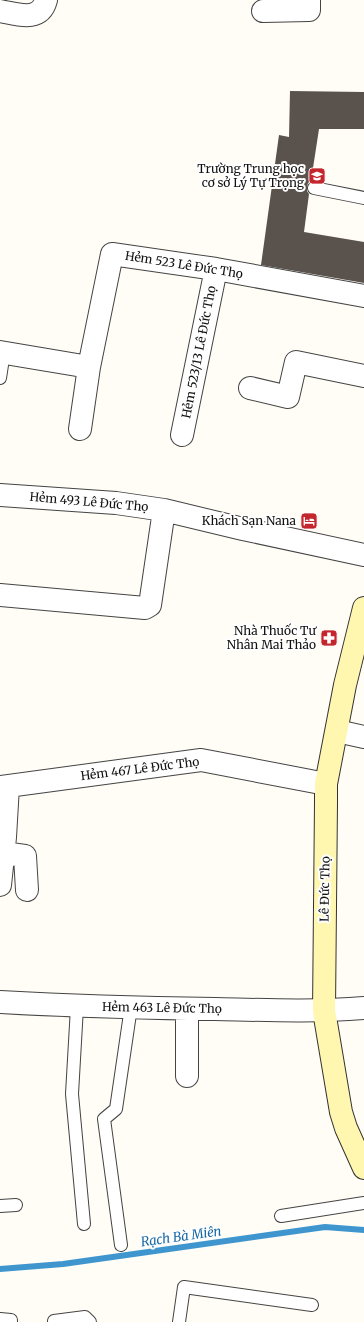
<svg xmlns="http://www.w3.org/2000/svg" width="364" height="1322" font-family="Merriweather,serif">
<style>
.lines{fill:none;stroke-linecap:round;stroke-linejoin:round}
.stream{stroke:#3f96cf;stroke-width:6}
.building{fill:#5a524d}
.service-casing{stroke:#444;stroke-width:14}
.minor-casing{stroke:#444;stroke-width:24}
.secondary-casing{stroke:#333;stroke-width:24}
.service{stroke:#fff;stroke-width:12}
.minor{stroke:#fff;stroke-width:22}
.secondary{stroke:#fff6b0;stroke-width:22}
.labels{text-anchor:middle;stroke-width:4;stroke-linejoin:round;paint-order:stroke}
.poi-label{font-size:12px;fill:#111;stroke:#fff;text-anchor:end}
.street-label{font-size:12px;fill:#111;stroke:#fff}
.water-label{font-size:13px;font-style:italic;fill:#1768a6;stroke:#fff}
</style>
<rect width="100%" height="100%" fill="#fffdf5"/>
<g class="lines">
<path class="stream" d="M 0,1269 L 63,1264 L 325,1227 L 364,1230"/>
</g>
<path class="building" d="M 290,91 L 364,92 L 364,129 L 319,129 L 311,181 L 308,183 L 307,187 L 307,191 L 309,194 L 304,232 L 364,242 L 364,283 L 261,265 L 279,135 L 289,137 Z"/>
<g class="lines">
<g class="service-casing">
<path id="service" d="M 314,188 L 364,198
M 0,378 L 4,352
M 77,1007 L 72,1094 L 84,1224
M 0,1206 L 16,1205
M 281,1216 L 364,1203
M 121,1245 L 104,1119 L 116,1109 L 131,1007
M 0,1319 L 11,1320 L 11,1322
M 54,1321 L 85,1317 L 90,1322
M 179,1322 L 184,1287 L 312,1305"/>
</g>
<g class="minor-casing">
<path id="minor" d="M 0,11 C 17,14 40,23 46,0
M 263,11 L 309,10 L 309,0
M 0,352 L 89,367 L 112,254 L 216,269 L 364,296
M 250,388 L 288,397 L 296,362 L 364,376
M 80,429 L 89,367
M 182,435 L 216,269
M 0,495 L 116,503 L 164,510 L 243,529 L 364,555
M 0,595 L 145,608 L 150,605 L 164,510
M 337,731 L 364,737
M 0,787 L 201,760 L 326,784
M 3,853 L 25,856 L 27,890
M 0,885 L 5,837 L 8,786
M 0,1002 C 72,1006 143,1008 215,1009 C 265,1010 314,1012 364,1008
M 187,1076 L 187,1009"/>
</g>
<g class="secondary-casing">
<path id="secondary" d="M 364,608 L 345,685 L 326,784 L 326,802 L 324,1011 L 341,1112 L 346,1128 L 364,1168"/>
</g>
<use href="#service" class="service"/>
<use href="#minor" class="minor"/>
<use href="#secondary" class="secondary"/>
</g>
<defs>
<g id="school-square" transform="scale(0.9)"><rect x="-9" y="-9" width="18" height="18" rx="4" fill="#c4262e" stroke="#fff"/><path d="M0-5L7-2L0 1L-7-2ZM-4 1L0 2.5L4 1V4Q0 6-4 4Z" fill="#fff"/></g>
<g id="hotel-square" transform="scale(0.9)"><rect x="-9" y="-9" width="18" height="18" rx="4" fill="#c4262e" stroke="#fff"/><path d="M-6-4.5h1.5V1H6V5H4.5V3h-9V5H-6ZM-4 0a1.8 1.8 0 1 1 3.6 0ZM.5 0V-2.5h3Q6-2.5 6 0Z" fill="#fff"/></g>
<g id="pharmacy-square" transform="scale(0.9)"><rect x="-9" y="-9" width="18" height="18" rx="4" fill="#c4262e" stroke="#fff"/><path d="M-2-6h4v4h4v4h-4v4h-4v-4h-4v-4h4Z" fill="#fff"/></g>
</defs>
<g fill-rule="evenodd">
<use href="#school-square" x="317" y="176"/>
<use href="#hotel-square" x="309" y="521"/>
<use href="#pharmacy-square" x="329" y="638"/>
</g>
<g class="labels">
<g class="poi-label">
<text x="304" y="173">Trường Trung học<tspan x="304" dy="14">cơ sở Lý Tự Trọng</tspan></text>
<text x="296" y="525">Khách Sạn Nana</text>
<text x="316" y="635">Nhà Thuốc Tư<tspan x="316" dy="14">Nhân Mai Thảo</tspan></text>
</g>
<g class="street-label">
<text transform="translate(184 265) rotate(9)" y="4">Hẻm 523 Lê Đức Thọ</text>
<text transform="translate(199 352) rotate(-79)" y="4">Hẻm 523/13 Lê Đức Thọ</text>
<text transform="translate(89 502) rotate(5)" y="4">Hẻm 493 Lê Đức Thọ</text>
<text transform="translate(140 769) rotate(-7)" y="4">Hẻm 467 Lê Đức Thọ</text>
<text transform="translate(325 889) rotate(-89)" y="4">Lê Đức Thọ</text>
<text transform="translate(162 1008) rotate(1)" y="4">Hẻm 463 Lê Đức Thọ</text>
</g>
<g class="water-label">
<text transform="translate(181 1236) rotate(-8)" y="5">Rạch Bà Miên</text>
</g>
</g>
</svg>
